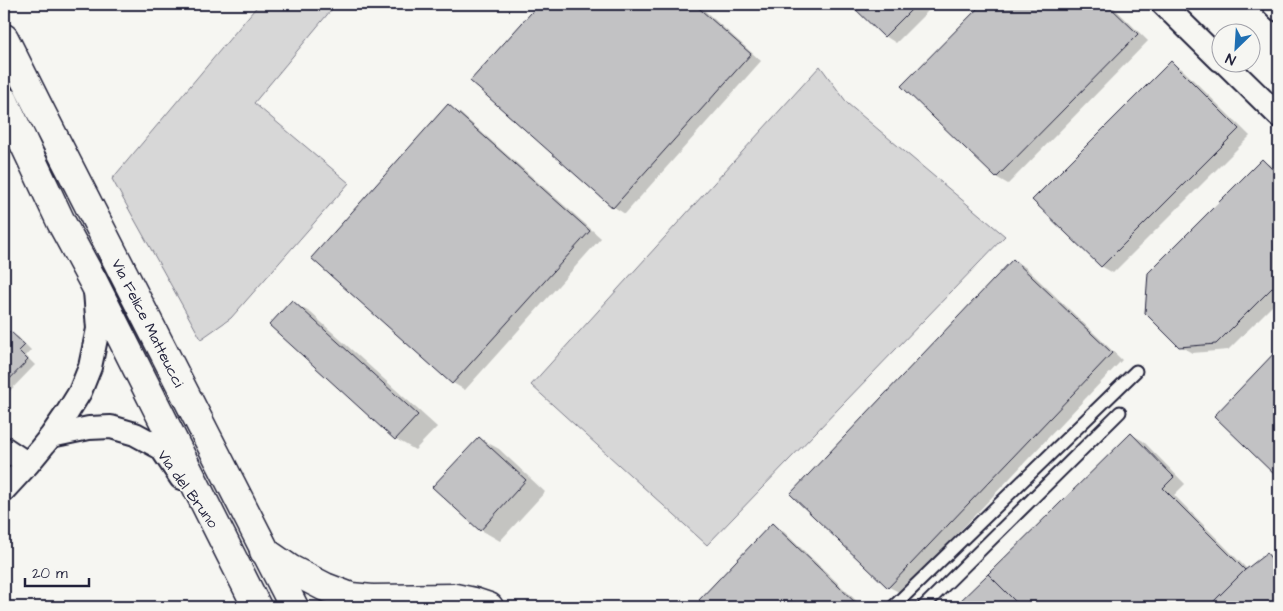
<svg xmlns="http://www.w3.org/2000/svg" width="1283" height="611" font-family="'Architects Daughter',sans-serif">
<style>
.green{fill:#d7d7d7;stroke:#7c7c89}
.shadow{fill:#0003}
.building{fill:#c2c2c4;stroke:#22223b}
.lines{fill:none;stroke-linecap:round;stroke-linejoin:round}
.service-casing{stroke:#22223b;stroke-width:15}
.minor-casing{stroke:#22223b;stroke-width:26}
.tertiary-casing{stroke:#22223b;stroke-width:31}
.secondary-casing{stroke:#22223b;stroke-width:31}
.service{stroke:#f6f6f2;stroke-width:11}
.minor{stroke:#f6f6f2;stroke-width:22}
.tertiary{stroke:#f6f6f2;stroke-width:28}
.secondary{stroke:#f6f6f2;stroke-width:28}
.labels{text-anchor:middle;stroke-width:4;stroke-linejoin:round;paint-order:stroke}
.street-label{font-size:15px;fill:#22223b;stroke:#f6f6f2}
</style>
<rect width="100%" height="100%" fill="#f6f6f2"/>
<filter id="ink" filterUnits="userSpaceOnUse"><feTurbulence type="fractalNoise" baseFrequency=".02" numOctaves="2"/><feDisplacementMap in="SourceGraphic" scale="10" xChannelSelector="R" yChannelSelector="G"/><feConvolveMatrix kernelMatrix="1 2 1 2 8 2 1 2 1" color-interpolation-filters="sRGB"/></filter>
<g filter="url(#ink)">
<path class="green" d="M 259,4 L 336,4 L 254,103 L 349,183 L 231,318 L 201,339 L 112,179 Z
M 820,66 L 848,104 L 1005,236 L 707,545 L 531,385 Z"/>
<path class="shadow" d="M 540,4 L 697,4 L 761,61 L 625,214 L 614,207 L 472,81 Z
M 851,4 L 935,4 L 896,43 L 885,36 Z
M 984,4 L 1110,4 L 1148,41 L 1008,184 L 996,177 L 903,86 Z
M 1171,63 L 1182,69 L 1250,136 L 1113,273 L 1101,266 Z
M 448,106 L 460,113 L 601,238 L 465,390 L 453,383 L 312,258 Z
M 1262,161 L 1274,167 L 1279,173 L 1279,299 L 1228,350 L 1192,353 L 1180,346 Z
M 1013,261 L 1025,267 L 1122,360 L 901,593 L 889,587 Z
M 292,302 L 311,313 L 437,427 L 415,450 L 396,439 Z
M 10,333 L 18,337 L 31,350 L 26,356 L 35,365 L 4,397 L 4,340 Z
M 1279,350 L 1279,477 L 1216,416 Z
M 1131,434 L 1143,441 L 1185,484 L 1174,495 L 1248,570 L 1268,554 L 1279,561 L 1279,607 L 956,607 Z
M 479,438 L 499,449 L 545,492 L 500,541 L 481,530 Z
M 772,525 L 784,532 L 863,607 L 708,607 L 700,600 Z"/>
<path class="building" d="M 539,4 L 694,4 L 751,54 L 613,208 L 470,81 Z
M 850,4 L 917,4 L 884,37 Z
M 982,4 L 1107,4 L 1138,34 L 996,178 L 901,86 Z
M 1171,61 L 1239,129 L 1101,267 L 1032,200 Z
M 448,104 L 590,231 L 452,384 L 311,258 Z
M 1262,159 L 1279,176 L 1279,281 L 1216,344 L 1179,347 L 1145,313 L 1148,273 Z
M 1013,259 L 1112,353 L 888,588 L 790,494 Z
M 292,300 L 418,415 L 395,440 L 269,325 Z
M 10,331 L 25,345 L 19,351 L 28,360 L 4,385 L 4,338 Z
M 1279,348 L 1279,479 L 1214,416 Z
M 1131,433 L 1174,477 L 1163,488 L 1245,570 L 1208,607 L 1021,607 L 988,574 Z
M 479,437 L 526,480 L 480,531 L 432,487 Z
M 772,523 L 860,607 L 706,607 L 699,600 Z
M 1267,553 L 1279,569 L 1279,607 L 1208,607 L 1245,570 Z
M 988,574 L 1021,607 L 954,607 Z"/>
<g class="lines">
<g class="service-casing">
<path id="service" d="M 893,607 L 1136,371
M 923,607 L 1120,412"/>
</g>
<g class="minor-casing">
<path id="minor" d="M 1163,4 L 1220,60
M 1273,4 L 1279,10
M 1224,62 L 1279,116
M 51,436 L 89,428 L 111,427 L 135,434 L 161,448 L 181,478
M 4,448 L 28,464
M 4,490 L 28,464 L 51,436 L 67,413 L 80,392 L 90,367 L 98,329 L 95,291"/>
</g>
<g class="tertiary-casing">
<path id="tertiary" d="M 264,551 L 290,569 L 325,587 L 351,597 L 372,599 L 455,598 L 474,602 L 489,607"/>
</g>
<g class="secondary-casing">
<path id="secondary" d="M 4,38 L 38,106 L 294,607
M 4,101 L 61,222 L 94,283 L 257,607"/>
</g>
<use href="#service" class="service"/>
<use href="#minor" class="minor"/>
<use href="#tertiary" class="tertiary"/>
<use href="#secondary" class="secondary"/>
</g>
</g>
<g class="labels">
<g class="street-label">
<text transform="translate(148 323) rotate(63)" y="5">Via Felice Matteucci</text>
<text transform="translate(188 489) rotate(54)" y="5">Via del Bruno</text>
</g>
</g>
<rect width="1283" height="611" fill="none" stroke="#f6f6f2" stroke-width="20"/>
<rect x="10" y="10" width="1263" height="591" fill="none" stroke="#22223b" stroke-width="2" filter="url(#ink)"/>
<g transform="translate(1236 48) rotate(205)"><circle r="24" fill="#f6f6f2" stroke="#a1a1a9"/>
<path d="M0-4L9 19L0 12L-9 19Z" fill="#1f6fb2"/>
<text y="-8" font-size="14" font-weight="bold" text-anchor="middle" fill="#22223b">N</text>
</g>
<path d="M25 578v8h64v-8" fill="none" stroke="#22223b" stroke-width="2.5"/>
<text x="32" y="578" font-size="15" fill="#22223b" stroke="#f6f6f2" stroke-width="4" paint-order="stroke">20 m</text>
</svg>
